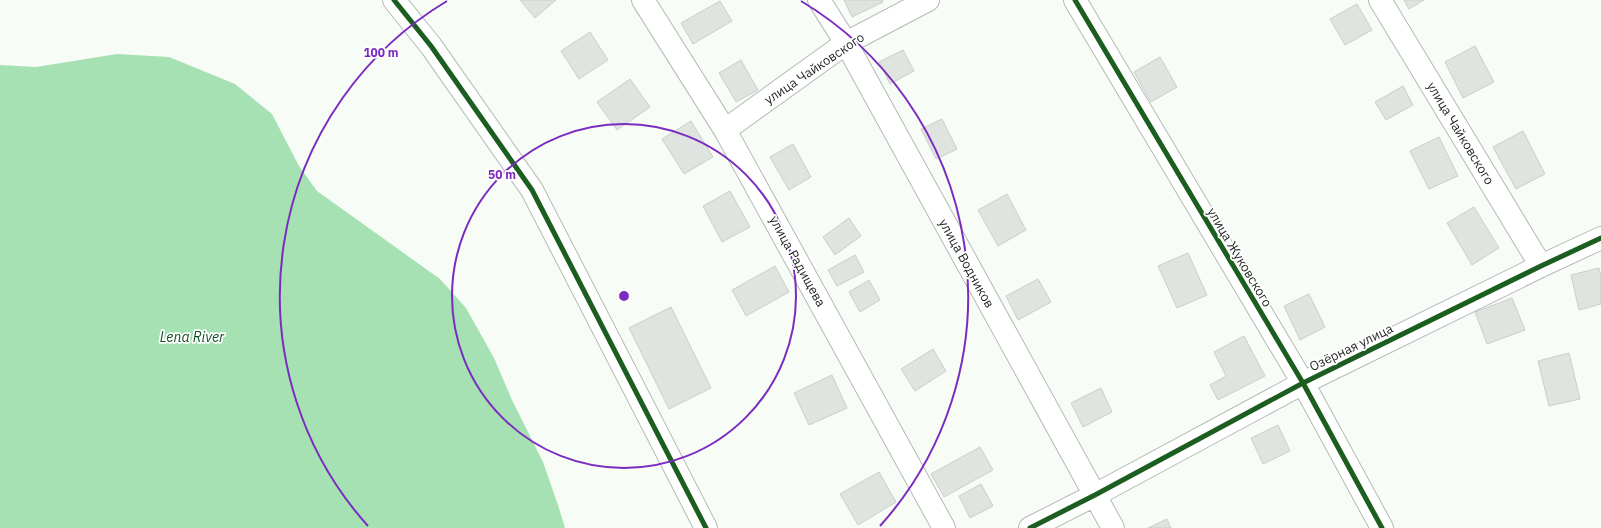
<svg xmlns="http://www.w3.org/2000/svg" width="1601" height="528" font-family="'IBM Plex Sans',sans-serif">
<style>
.water{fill:#a6e1b4}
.building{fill:#dfe4e0;stroke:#cacfca}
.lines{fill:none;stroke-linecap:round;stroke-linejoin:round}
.street-casing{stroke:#b5bbb6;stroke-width:24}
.street{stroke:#fefffe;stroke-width:22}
.cycleway-casing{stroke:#fff;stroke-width:8}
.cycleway{stroke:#1b5e20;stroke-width:5}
.ring{fill:none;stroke:#7b2cbf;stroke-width:2}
.labels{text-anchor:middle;stroke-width:3.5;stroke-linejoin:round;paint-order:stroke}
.street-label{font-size:13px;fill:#1d231e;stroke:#fff}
.water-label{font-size:14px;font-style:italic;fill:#114d26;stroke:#fff}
.centre{fill:#7b2cbf;stroke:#fff;stroke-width:2}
.ring-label{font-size:12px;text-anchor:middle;font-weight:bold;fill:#7b2cbf;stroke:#fff;stroke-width:3.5;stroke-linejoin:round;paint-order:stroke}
</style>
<rect width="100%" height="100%" fill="#f7fcf7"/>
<path class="water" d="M 117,54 L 169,57 L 235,84 L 272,114 L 299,166 L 317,191 L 440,279 L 466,308 L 494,358 L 512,400 L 543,462 L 558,505 L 565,528 L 0,528 L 0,65 L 36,67 Z"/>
<path class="building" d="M 520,0 L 556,0 L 535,18 Z
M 844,0 L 882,0 L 883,2 L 852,17 Z
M 1404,0 L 1424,0 L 1409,9 Z
M 720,1 L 732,21 L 693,44 L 681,23 Z
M 1357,4 L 1372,30 L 1345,45 L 1330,19 Z
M 590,32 L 608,60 L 579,79 L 561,51 Z
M 1475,46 L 1494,82 L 1463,98 L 1445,62 Z
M 903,50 L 914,71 L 890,84 L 879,62 Z
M 1160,57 L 1177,87 L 1151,102 L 1134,72 Z
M 741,60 L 758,90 L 736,102 L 719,73 Z
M 630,79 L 650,107 L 617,130 L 597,102 Z
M 1403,86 L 1413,105 L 1386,120 L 1375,102 Z
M 942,119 L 957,149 L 936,159 L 921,129 Z
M 691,121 L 713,157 L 684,174 L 662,139 Z
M 1523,131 L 1545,174 L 1516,189 L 1493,147 Z
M 1439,137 L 1458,176 L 1429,189 L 1410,151 Z
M 793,144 L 811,177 L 789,190 L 770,157 Z
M 730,191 L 750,227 L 722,242 L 703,206 Z
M 1007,194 L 1026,230 L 998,246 L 978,210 Z
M 1474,207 L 1499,248 L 1472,265 L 1447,223 Z
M 849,218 L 861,236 L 835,255 L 823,237 Z
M 1188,253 L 1207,295 L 1177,308 L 1158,266 Z
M 855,255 L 864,272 L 837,286 L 828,270 Z
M 775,266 L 789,292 L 746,316 L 732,290 Z
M 1599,268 L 1601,276 L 1601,304 L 1579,310 L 1571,275 Z
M 1038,279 L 1051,302 L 1018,320 L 1006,296 Z
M 869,280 L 880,300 L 860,312 L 849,292 Z
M 1309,294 L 1325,327 L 1300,340 L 1284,306 Z
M 1512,298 L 1525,330 L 1487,344 L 1475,312 Z
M 671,307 L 711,388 L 669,409 L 629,328 Z
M 1244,336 L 1265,376 L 1218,400 L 1210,385 L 1226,376 L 1214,352 Z
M 933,349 L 946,371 L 915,391 L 901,369 Z
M 1569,353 L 1580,399 L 1549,406 L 1538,361 Z
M 832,375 L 847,408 L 809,425 L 794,393 Z
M 1101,388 L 1112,412 L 1083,427 L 1071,403 Z
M 1278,425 L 1290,451 L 1263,464 L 1251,438 Z
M 980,447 L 993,470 L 944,497 L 931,474 Z
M 879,472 L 896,502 L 858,525 L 840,494 Z
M 981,484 L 993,506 L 970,518 L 959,496 Z
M 1167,519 L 1171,528 L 1148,528 Z"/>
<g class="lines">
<g class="street-casing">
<path id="street" d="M 394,0 L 431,46 L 532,190 L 706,528
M 643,0 L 725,130 L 944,528
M 819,0 L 846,43 L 1113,528
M 1075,0 L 1303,383 L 1382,528
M 1380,0 L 1541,266
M 725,130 L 846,43 L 928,0
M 1030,528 L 1095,495 L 1303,383 L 1541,266 L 1601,238"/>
</g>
<use href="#street" class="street"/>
<g class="cycleway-casing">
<path id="cycleway" d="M 394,0 L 431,46 L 532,190 L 706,528
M 1075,0 L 1303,383 L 1382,528
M 1030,528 L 1095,495 L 1303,383 L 1541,266 L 1601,238"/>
</g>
<use href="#cycleway" class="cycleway"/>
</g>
<g class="ring">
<circle cx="624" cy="296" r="172"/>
<path d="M368 526A344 344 0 0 1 447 1M801 1A344 344 0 0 1 880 526"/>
</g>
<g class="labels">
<g class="street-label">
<text transform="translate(814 68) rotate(-34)" y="5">улица Чайковского</text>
<text transform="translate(1461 133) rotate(59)" y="5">улица Чайковского</text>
<text transform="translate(1240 257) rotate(59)" y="5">улица Жуковского</text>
<text transform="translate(798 261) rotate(61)" y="5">улица Радищева</text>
<text transform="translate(967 263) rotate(61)" y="5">улица Водников</text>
<text transform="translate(1351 347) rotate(-26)" y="5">Озёрная улица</text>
</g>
<g class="water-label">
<text x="192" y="342">Lena River</text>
</g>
</g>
<circle cx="624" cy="296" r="6" class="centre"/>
<g class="ring-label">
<text x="381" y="57">100 m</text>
<text x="502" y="179">50 m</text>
</g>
</svg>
